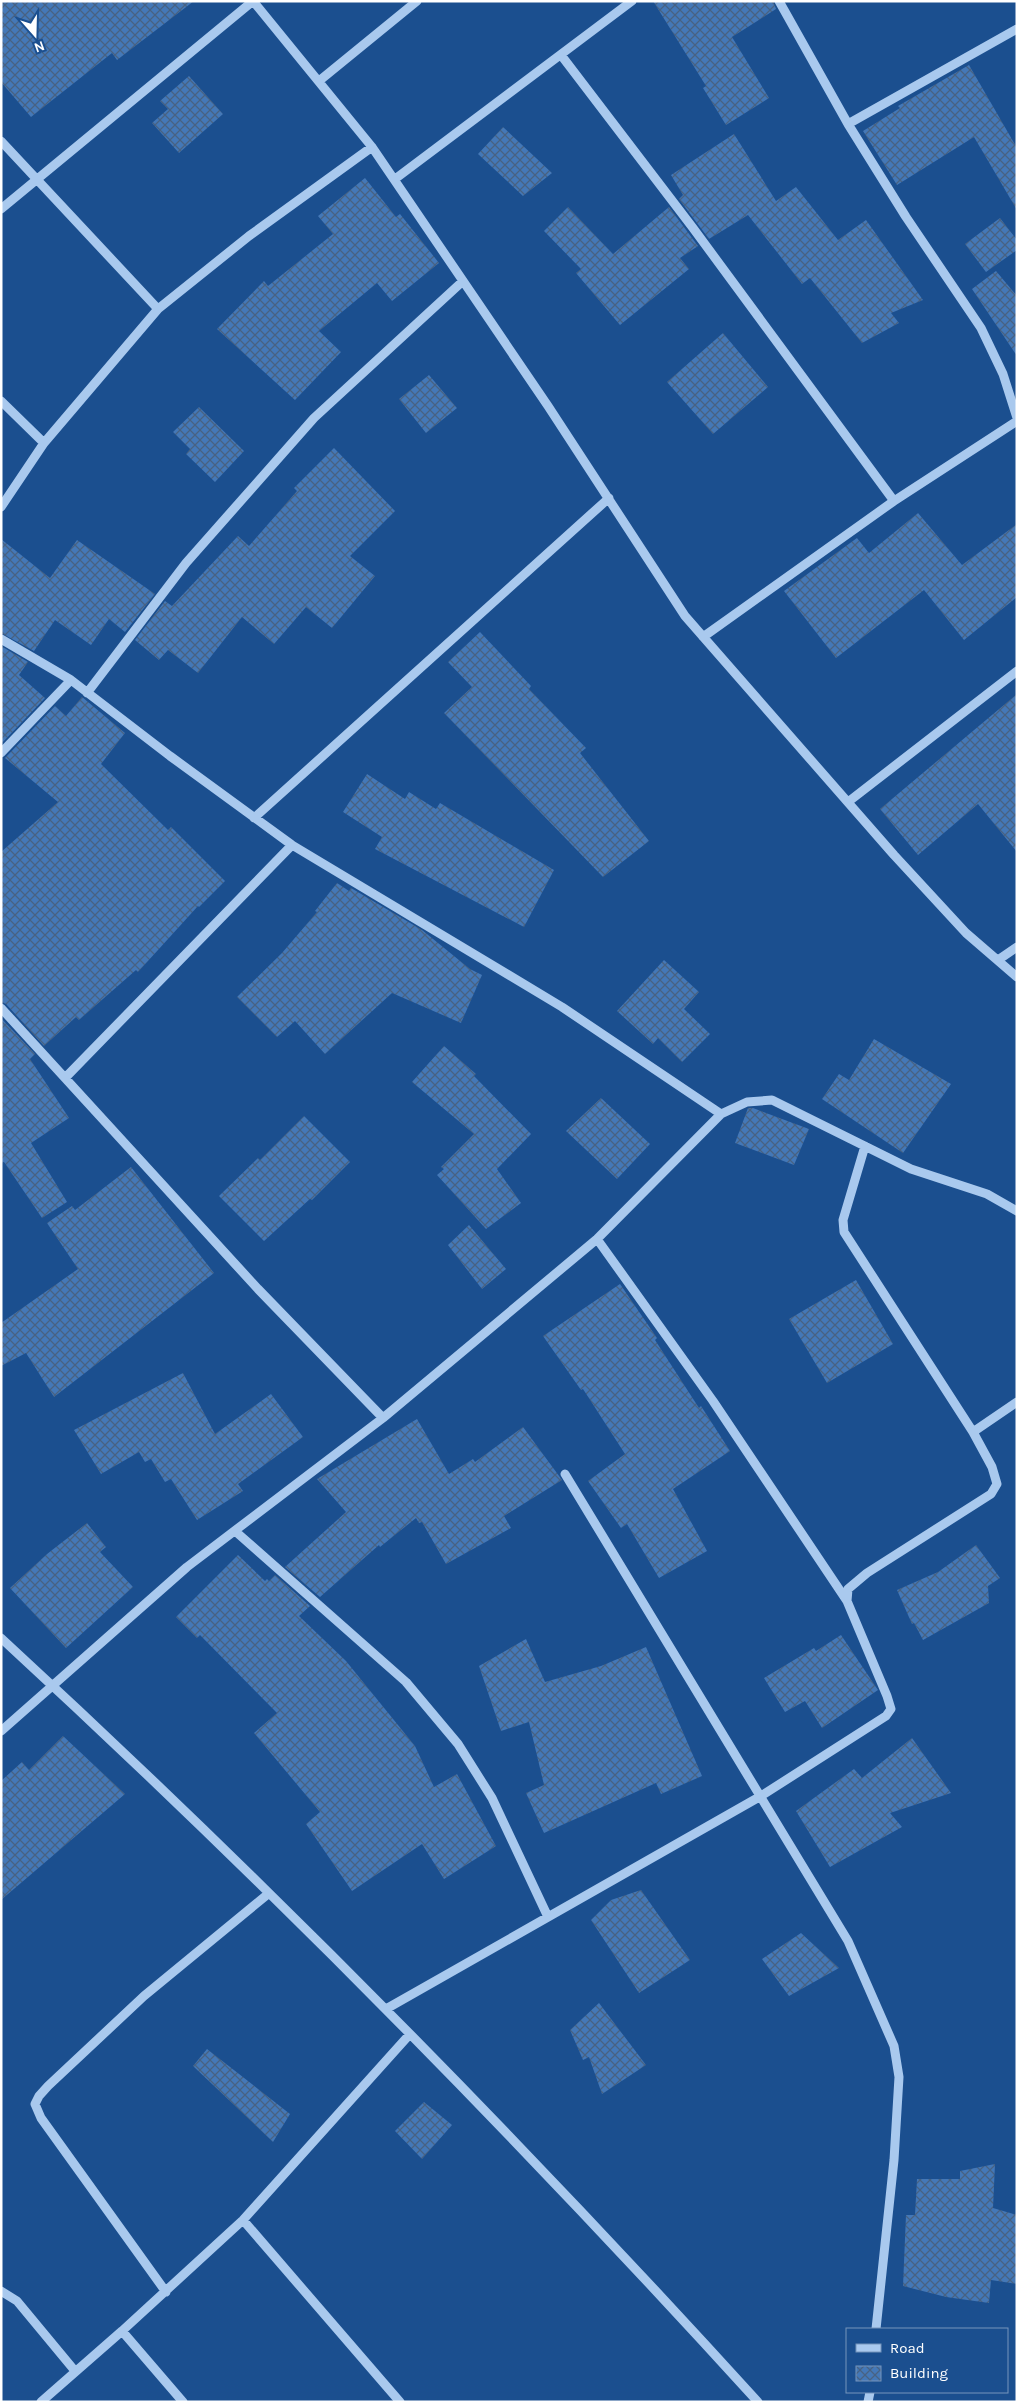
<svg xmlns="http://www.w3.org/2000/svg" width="1018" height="2403" font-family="Karla,sans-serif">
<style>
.building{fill:url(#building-cross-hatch)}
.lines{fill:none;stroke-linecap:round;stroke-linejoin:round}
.minor{stroke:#a9c9ee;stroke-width:9}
</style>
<defs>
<pattern id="building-cross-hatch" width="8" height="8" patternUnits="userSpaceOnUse" patternTransform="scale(1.25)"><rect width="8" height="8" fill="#4478b7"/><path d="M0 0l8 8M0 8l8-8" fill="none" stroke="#486282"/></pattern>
</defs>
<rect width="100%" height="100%" fill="#1b4f8f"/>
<path class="building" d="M 1,1 L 194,1 L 117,60 L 112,53 L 31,117 L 1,82 Z
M 653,1 L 773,1 L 776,9 L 732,37 L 769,98 L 726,125 L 703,88 L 706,86 Z
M 969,65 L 1017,148 L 1017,210 L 974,137 L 897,185 L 863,131 L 900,108 L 898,106 Z
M 189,76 L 223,114 L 179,153 L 152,123 L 168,109 L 160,101 Z
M 503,127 L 552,173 L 523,196 L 478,154 Z
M 734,134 L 776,201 L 796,187 L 838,240 L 866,220 L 923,300 L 891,313 L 899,323 L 862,343 L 810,278 L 802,284 L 748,215 L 709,239 L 679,199 L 683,195 L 671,175 Z
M 365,178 L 396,217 L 400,214 L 439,263 L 392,301 L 377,283 L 319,331 L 341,352 L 295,400 L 217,329 L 264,281 L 268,286 L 333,234 L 318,216 Z
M 568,207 L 613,254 L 669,207 L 698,246 L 680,258 L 689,269 L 620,325 L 576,273 L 581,269 L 544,231 Z
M 1000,218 L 1017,240 L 1017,250 L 986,272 L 965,244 Z
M 996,271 L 1017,296 L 1017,356 L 972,289 Z
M 723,333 L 768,387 L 713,434 L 667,382 Z
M 429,375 L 457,408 L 426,433 L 399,399 Z
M 199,407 L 244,451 L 215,482 L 186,454 L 190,449 L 173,432 Z
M 334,448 L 395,511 L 350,556 L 375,576 L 332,628 L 306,607 L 274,644 L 242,617 L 198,673 L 168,650 L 159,660 L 135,640 L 165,601 L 172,606 L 238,536 L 249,546 L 297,491 L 294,488 Z
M 918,513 L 962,565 L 1017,524 L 1017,597 L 964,640 L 924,590 L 836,658 L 784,591 L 857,538 L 869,553 Z
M 1,539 L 50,578 L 77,540 L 155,594 L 125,632 L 109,619 L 91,645 L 55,620 L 34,651 L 1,633 Z
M 480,632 L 531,686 L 529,689 L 586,748 L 580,753 L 649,841 L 603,877 L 444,713 L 472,687 L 448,662 Z
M 1,646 L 28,662 L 19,675 L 45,698 L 1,744 Z
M 1017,694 L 1017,852 L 978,804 L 918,855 L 880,809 Z
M 82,697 L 125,733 L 101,764 L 168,830 L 171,827 L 225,881 L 199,907 L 198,906 L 138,972 L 136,970 L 79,1020 L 76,1017 L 44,1046 L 6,1004 L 1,1002 L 1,852 L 58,802 L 5,758 L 55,706 L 66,716 Z
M 367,774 L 405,799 L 409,792 L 436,809 L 440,803 L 554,870 L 524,927 L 375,849 L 382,837 L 343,812 Z
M 337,883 L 349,891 L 351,888 L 422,930 L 470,969 L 482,975 L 461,1023 L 392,993 L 325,1054 L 295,1021 L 277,1037 L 237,997 L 282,953 L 317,912 L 315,911 Z
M 664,960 L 699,992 L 684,1009 L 710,1034 L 682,1062 L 658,1038 L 653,1044 L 617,1011 Z
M 1,1018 L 35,1054 L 30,1059 L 69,1118 L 31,1143 L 67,1202 L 42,1218 L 4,1162 L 1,1163 Z
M 874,1039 L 951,1084 L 903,1153 L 822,1099 L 839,1074 L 849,1080 Z
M 444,1046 L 476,1074 L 474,1076 L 531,1134 L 497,1169 L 521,1203 L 486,1229 L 437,1175 L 444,1169 L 441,1167 L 474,1134 L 412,1082 Z
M 601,1098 L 650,1144 L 617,1179 L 566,1131 Z
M 748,1108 L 753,1108 L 809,1129 L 794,1165 L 735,1143 Z
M 304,1116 L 350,1162 L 312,1200 L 310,1199 L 264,1241 L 219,1196 L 258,1158 L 260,1160 Z
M 131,1167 L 214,1273 L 54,1397 L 26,1353 L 1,1366 L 1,1323 L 78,1269 L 47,1223 L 72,1206 L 75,1210 Z
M 469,1225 L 506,1269 L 482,1289 L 448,1245 Z
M 856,1280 L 893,1344 L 827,1383 L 789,1319 Z
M 620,1284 L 657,1338 L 655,1340 L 699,1408 L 701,1406 L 730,1451 L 673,1489 L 707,1551 L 659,1578 L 627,1524 L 621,1528 L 588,1481 L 625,1454 L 583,1389 L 581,1390 L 543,1336 Z
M 183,1373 L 215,1434 L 271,1394 L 303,1437 L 238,1484 L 243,1491 L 197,1520 L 171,1479 L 165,1482 L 151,1459 L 145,1462 L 139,1452 L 101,1474 L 74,1430 Z
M 417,1419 L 449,1474 L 473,1459 L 475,1462 L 523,1427 L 562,1480 L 504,1516 L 511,1528 L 446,1564 L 422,1522 L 419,1523 L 416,1518 L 380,1547 L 379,1545 L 320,1597 L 285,1567 L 346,1512 L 317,1479 Z
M 87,1523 L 106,1547 L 100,1552 L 133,1587 L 66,1648 L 10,1588 L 47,1554 Z
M 976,1545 L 1000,1578 L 988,1586 L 989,1603 L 923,1640 L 914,1623 L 912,1624 L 897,1590 L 938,1572 Z
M 238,1555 L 265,1581 L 267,1579 L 269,1581 L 275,1575 L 310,1606 L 299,1616 L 346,1661 L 415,1746 L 434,1787 L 457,1774 L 496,1846 L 444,1879 L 422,1844 L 352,1891 L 306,1824 L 320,1812 L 254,1733 L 277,1713 L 200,1635 L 197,1638 L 176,1617 Z
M 841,1635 L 878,1690 L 822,1728 L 805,1701 L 785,1712 L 764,1678 L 814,1648 L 816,1651 Z
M 526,1639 L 545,1682 L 601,1666 L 646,1647 L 702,1776 L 661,1794 L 656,1783 L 544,1833 L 526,1793 L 544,1785 L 529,1722 L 501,1731 L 479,1666 Z
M 63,1736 L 125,1794 L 1,1900 L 1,1781 L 22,1762 L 29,1770 Z
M 912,1738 L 951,1793 L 890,1813 L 902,1827 L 830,1867 L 796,1811 L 854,1769 L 862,1778 Z
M 641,1890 L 690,1960 L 639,1993 L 591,1920 L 611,1900 Z
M 801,1933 L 839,1968 L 789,1996 L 762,1959 Z
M 599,2003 L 646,2065 L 602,2094 L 589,2057 L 583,2060 L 570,2030 Z
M 207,2049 L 290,2114 L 273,2142 L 193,2066 Z
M 424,2102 L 452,2125 L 422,2159 L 395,2131 Z
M 995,2164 L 993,2208 L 1017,2215 L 1017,2284 L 991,2280 L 989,2303 L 946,2297 L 903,2286 L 906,2215 L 915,2215 L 917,2179 L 960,2179 L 960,2171 Z"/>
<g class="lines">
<path class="minor" d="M 779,1 L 848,124 L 906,217 L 981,328 L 1003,374 L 1017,418
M 561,55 L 693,228 L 894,501
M 319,81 L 417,1
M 848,124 L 1017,29
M 1,141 L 158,309
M 395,179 L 632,1
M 1,209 L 253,1 L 372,147 L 548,406 L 685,616 L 894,855 L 966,933 L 1017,977
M 1,401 L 44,443
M 1,507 L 44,443 L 158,309 L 249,236 L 372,147
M 703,637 L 894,501 L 1017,421
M 1,639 L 71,680 L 170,756 L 292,845 L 562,1007 L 721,1114
M 87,693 L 186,563 L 314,418 L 463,281
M 1,753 L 71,680
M 848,802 L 1017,671
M 254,818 L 609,498
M 998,960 L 1017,947
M 1,1008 L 258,1289 L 383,1418
M 65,1078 L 292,845
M 597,1239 L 713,1401 L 847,1601
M 973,1432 L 1017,1402
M 565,1474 L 848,1941 L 894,2046 L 899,2077 L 894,2160 L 876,2329
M 235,1531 L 406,1682 L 458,1744 L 492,1798 L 548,1917
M 1,1638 C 265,1881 517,2137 758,2402
M 1,1731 L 187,1567 L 383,1418 L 597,1239 L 721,1114 L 747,1102 L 772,1100 L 911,1169 L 987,1194 L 1017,1211
M 386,2009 L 761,1796 L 886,1716 L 891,1709 L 887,1696 L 847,1601 L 848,1589 L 867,1573 L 991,1494 L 997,1484 L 992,1467 L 973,1432 L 844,1232 L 843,1220 L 865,1146
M 243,2220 L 400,2402
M 1,2291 L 17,2301 L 75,2371
M 166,2292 L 41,2118 L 35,2104 L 39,2096 L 48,2086 L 144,1996 L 268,1894
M 122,2331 L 183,2402
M 41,2402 L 122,2331 L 243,2220 L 410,2034
M 868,2402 L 870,2392"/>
</g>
<rect width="1018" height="2403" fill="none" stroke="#ffffff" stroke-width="5"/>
<rect x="846" y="2328" width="162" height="65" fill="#1b4f8f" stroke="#7695bc"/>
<rect x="856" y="2344" width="25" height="8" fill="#a9c9ee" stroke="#7695bc"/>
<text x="890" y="2353" font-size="15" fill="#ffffff">Road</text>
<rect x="856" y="2366" width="25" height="15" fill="url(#building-cross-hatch)" stroke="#7695bc"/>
<text x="890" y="2378" font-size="15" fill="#ffffff">Building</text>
<g transform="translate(35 35) rotate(160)" stroke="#1b4f8f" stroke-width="4" paint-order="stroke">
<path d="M0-4L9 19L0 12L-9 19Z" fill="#ffffff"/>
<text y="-8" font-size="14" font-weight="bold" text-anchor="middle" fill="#ffffff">N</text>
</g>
</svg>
